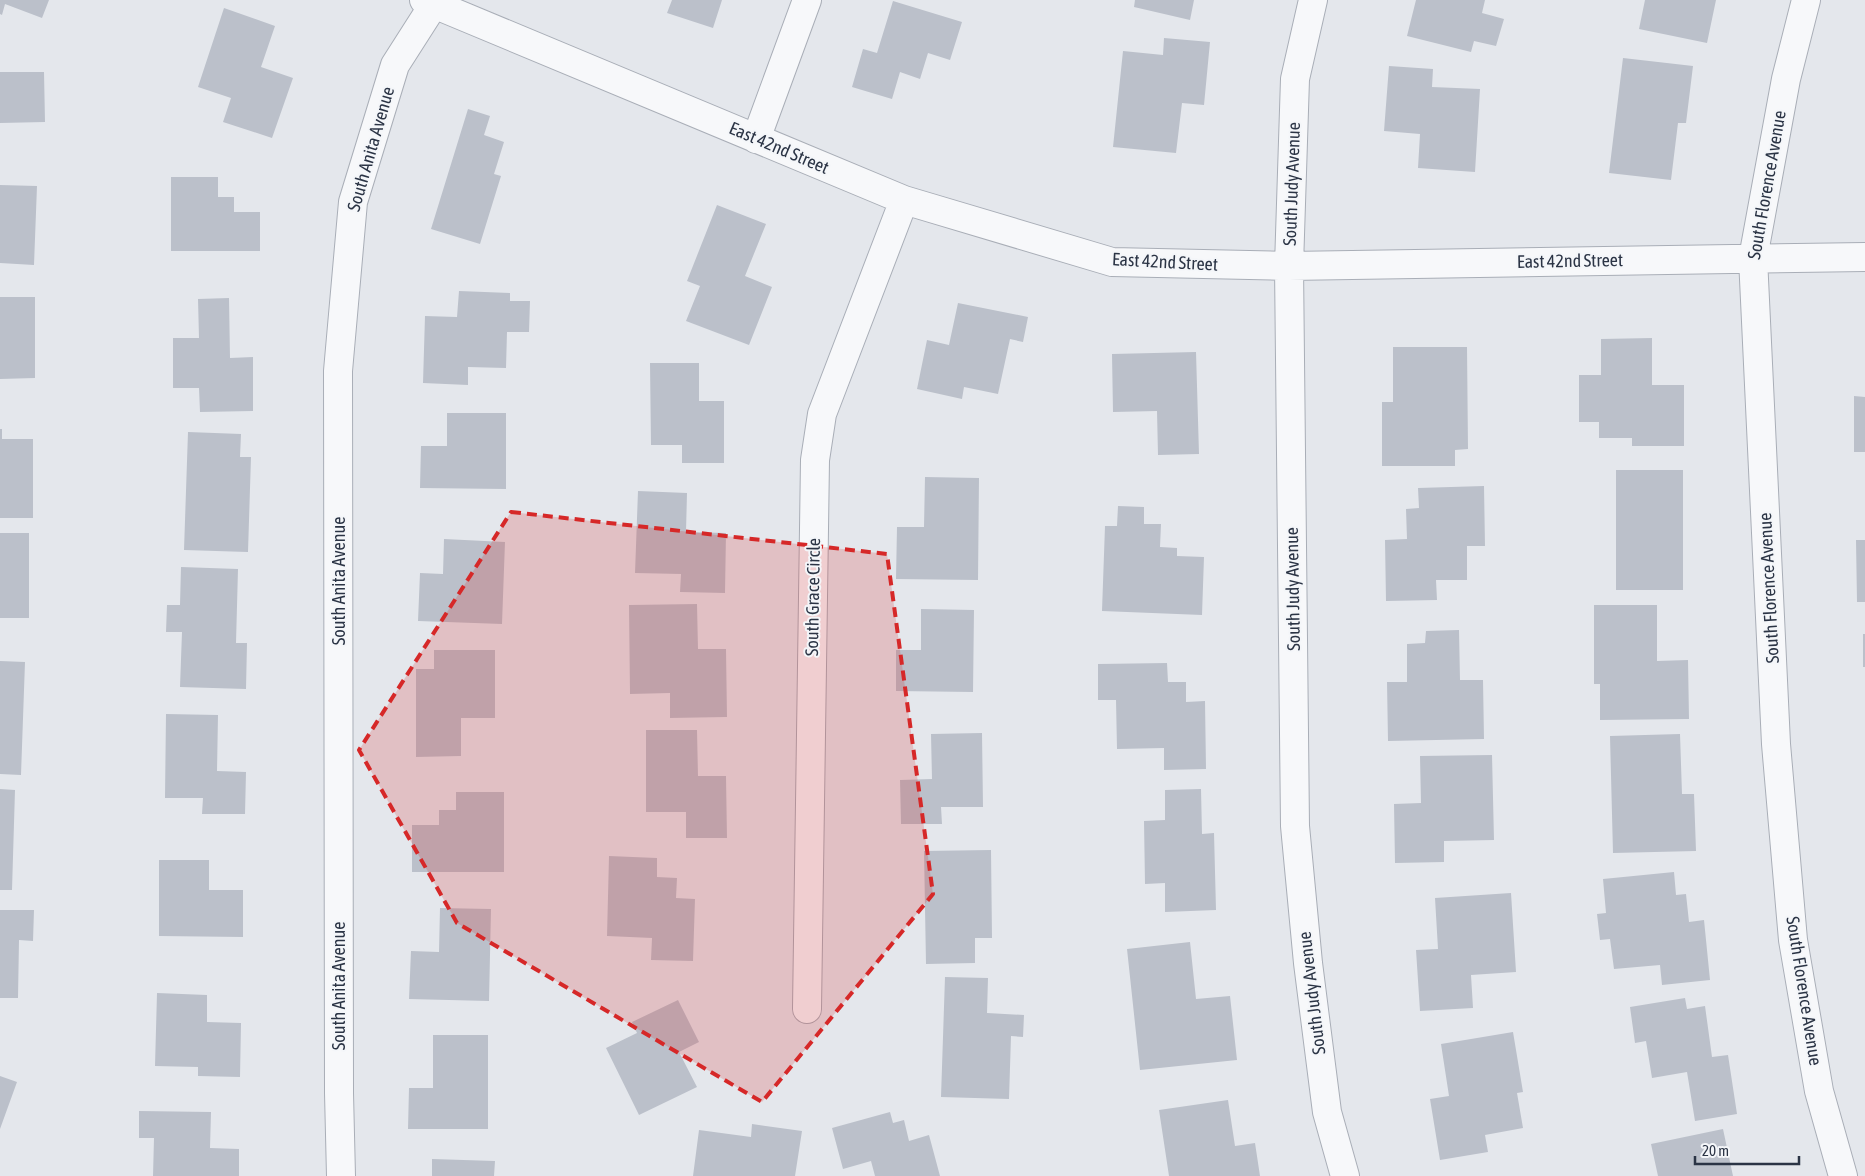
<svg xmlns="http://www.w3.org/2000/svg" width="1865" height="1176" font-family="'Asap Condensed',sans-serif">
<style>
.building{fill:#bbc0ca}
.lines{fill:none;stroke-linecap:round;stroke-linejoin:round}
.minor-casing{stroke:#a9aeb7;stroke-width:30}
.minor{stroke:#f7f8fa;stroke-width:28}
.marked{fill:#d62828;fill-opacity:0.2;stroke:#d62828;stroke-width:4;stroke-dasharray:10 6;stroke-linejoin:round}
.labels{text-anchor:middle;stroke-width:4;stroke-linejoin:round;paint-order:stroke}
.street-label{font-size:18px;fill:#2b3445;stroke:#f4f6f9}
</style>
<rect width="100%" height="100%" fill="#e4e7ec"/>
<path class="building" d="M 0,0 L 49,0 L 42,18 L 5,4 L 2,15 L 0,14 Z
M 672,0 L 722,0 L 713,28 L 667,13 Z
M 1135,0 L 1194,0 L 1190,20 L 1134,7 Z
M 1416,0 L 1485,0 L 1482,13 L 1504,19 L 1496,46 L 1474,41 L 1471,52 L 1407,36 Z
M 1645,0 L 1716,0 L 1707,43 L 1639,29 Z
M 893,1 L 962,22 L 950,60 L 928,53 L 920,79 L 900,72 L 892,99 L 852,87 L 863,49 L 877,53 Z
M 224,8 L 275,26 L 261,67 L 293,78 L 272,138 L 223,122 L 231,98 L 198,87 Z
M 1164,38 L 1210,42 L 1204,105 L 1182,103 L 1176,153 L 1113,147 L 1123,51 L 1163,55 Z
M 1623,58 L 1693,66 L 1686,123 L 1678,123 L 1671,180 L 1609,173 Z
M 1389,66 L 1433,69 L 1432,87 L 1480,89 L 1475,172 L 1418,168 L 1420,134 L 1384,131 Z
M 0,72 L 44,72 L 45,122 L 0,123 Z
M 468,109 L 490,116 L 484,135 L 504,142 L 494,174 L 501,176 L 480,244 L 431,229 Z
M 171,177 L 218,177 L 218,197 L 234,197 L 234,212 L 260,212 L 260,251 L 171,251 Z
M 0,185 L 37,186 L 34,265 L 0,263 Z
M 717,205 L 766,224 L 745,276 L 772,287 L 749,345 L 686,321 L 700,286 L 687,281 Z
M 459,291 L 510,293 L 510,301 L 530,301 L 529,332 L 507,332 L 506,368 L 468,367 L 468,385 L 423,383 L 425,316 L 457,317 Z
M 0,297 L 35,297 L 35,378 L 0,379 Z
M 229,298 L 230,358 L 253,357 L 253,411 L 200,412 L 199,388 L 173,388 L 173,338 L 199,338 L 198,299 Z
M 958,303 L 1028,317 L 1023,342 L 1010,339 L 998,394 L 964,387 L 962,399 L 917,389 L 927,340 L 949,345 Z
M 1652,338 L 1652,385 L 1684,385 L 1684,446 L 1632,446 L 1632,438 L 1599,438 L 1599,422 L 1579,422 L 1579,375 L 1601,375 L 1601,339 Z
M 1393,347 L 1467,347 L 1468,449 L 1455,450 L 1455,466 L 1382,466 L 1382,402 L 1393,402 Z
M 1196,352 L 1199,454 L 1158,455 L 1157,411 L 1113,412 L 1112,354 Z
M 650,363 L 699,363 L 699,401 L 724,401 L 724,463 L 682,463 L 682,445 L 651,445 Z
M 1854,396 L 1865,397 L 1865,452 L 1854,452 Z
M 447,413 L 506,413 L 506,489 L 420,488 L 421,446 L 447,446 Z
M 0,429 L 2,429 L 2,439 L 33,439 L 33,518 L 0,518 Z
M 188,432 L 241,434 L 240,457 L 251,457 L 248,552 L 184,550 Z
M 1616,470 L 1683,470 L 1683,590 L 1616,590 Z
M 925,477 L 979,478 L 978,580 L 896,579 L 897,527 L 924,527 Z
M 1484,486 L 1485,546 L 1467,546 L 1467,580 L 1436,580 L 1437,600 L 1386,601 L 1385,540 L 1407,539 L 1406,509 L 1419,508 L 1418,488 Z
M 638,491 L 687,493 L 686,532 L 726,533 L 725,593 L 680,592 L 681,574 L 635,573 Z
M 1118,506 L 1144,507 L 1144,524 L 1161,524 L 1160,547 L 1177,548 L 1177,556 L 1204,557 L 1202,615 L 1102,611 L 1105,526 L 1117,526 Z
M 0,533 L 29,533 L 29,618 L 0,618 Z
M 444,539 L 505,542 L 502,624 L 418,621 L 420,573 L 443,574 Z
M 1856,540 L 1865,540 L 1865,602 L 1857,602 Z
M 181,567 L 238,569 L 236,643 L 247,643 L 246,689 L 180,687 L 182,632 L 166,632 L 167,605 L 180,605 Z
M 697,604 L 698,649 L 726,649 L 727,717 L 670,718 L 670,693 L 630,694 L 629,605 Z
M 1594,605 L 1657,605 L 1657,661 L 1688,660 L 1689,719 L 1600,720 L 1600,684 L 1594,684 Z
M 921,609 L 974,610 L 973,692 L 896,691 L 896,650 L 921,650 Z
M 1459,630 L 1460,680 L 1483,680 L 1484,739 L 1388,741 L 1387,682 L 1407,682 L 1407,644 L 1425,643 L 1426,631 Z
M 1863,634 L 1865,634 L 1865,667 L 1863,667 Z
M 434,650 L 495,650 L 495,718 L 461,718 L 461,756 L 416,757 L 416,669 L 434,669 Z
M 0,661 L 25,662 L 21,775 L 0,774 Z
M 1167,663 L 1168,682 L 1186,682 L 1186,702 L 1205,701 L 1206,769 L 1164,770 L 1164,748 L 1117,749 L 1116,700 L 1098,700 L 1098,664 Z
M 166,714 L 218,715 L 217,771 L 246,772 L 245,814 L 202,814 L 203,798 L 165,798 Z
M 646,730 L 697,730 L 698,776 L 726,776 L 727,838 L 686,838 L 686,812 L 646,812 Z
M 982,733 L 983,807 L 941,807 L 942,824 L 901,824 L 900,780 L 932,779 L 931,734 Z
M 1680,734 L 1682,794 L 1694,794 L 1696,851 L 1613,853 L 1610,736 Z
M 1492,755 L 1494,840 L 1444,841 L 1444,862 L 1395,863 L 1394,804 L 1421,803 L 1420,756 Z
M 0,789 L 15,790 L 12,890 L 0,890 Z
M 1201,789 L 1202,834 L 1214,833 L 1216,910 L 1165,912 L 1165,883 L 1145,884 L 1144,821 L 1165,820 L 1165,790 Z
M 456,792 L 504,792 L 504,872 L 412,872 L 412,825 L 439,825 L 439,810 L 456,810 Z
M 991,850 L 992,938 L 975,938 L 975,963 L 926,964 L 924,851 Z
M 609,856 L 657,858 L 657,877 L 677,878 L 676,898 L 695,899 L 693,961 L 651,960 L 652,938 L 607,936 Z
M 159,860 L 209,860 L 209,890 L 243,890 L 243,937 L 159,936 Z
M 1674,872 L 1676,895 L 1686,894 L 1689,922 L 1704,920 L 1710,980 L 1662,985 L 1660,965 L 1614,969 L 1610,939 L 1600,940 L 1597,914 L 1606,913 L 1603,879 Z
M 1511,893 L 1516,972 L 1471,975 L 1473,1008 L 1420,1011 L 1416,950 L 1438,949 L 1435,898 Z
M 440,908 L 491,909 L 489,1001 L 409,999 L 411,951 L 439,952 Z
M 0,910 L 34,910 L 33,941 L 19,940 L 18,998 L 0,998 Z
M 1190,942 L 1196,999 L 1230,996 L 1237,1060 L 1140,1070 L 1127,949 Z
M 945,977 L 988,978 L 987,1013 L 1024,1015 L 1023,1037 L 1011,1036 L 1009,1099 L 941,1097 Z
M 157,993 L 207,995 L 207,1022 L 241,1023 L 240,1077 L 198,1076 L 198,1067 L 155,1066 Z
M 1685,998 L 1687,1009 L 1705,1006 L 1712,1057 L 1728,1055 L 1737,1114 L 1695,1121 L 1687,1072 L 1652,1078 L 1646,1041 L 1635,1043 L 1630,1007 Z
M 678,1000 L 699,1042 L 679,1052 L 697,1087 L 639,1115 L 606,1048 L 637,1033 L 632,1022 Z
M 1513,1032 L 1523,1092 L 1517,1093 L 1523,1128 L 1485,1135 L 1488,1152 L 1440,1160 L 1430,1099 L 1449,1096 L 1441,1044 Z
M 433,1035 L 488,1035 L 488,1129 L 408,1129 L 409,1088 L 433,1088 Z
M 0,1076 L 17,1082 L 0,1129 Z
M 1228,1100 L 1235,1146 L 1255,1143 L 1260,1176 L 1169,1176 L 1159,1110 Z
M 139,1111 L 211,1112 L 210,1148 L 239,1149 L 239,1176 L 153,1176 L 154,1138 L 139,1138 Z
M 890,1112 L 893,1123 L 904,1120 L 909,1141 L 929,1135 L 940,1176 L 875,1176 L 871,1161 L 843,1169 L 832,1128 Z
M 752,1124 L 802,1131 L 795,1176 L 693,1176 L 699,1130 L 751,1137 Z
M 1723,1129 L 1733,1176 L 1658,1176 L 1651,1144 Z
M 432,1159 L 495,1161 L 494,1176 L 432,1176 Z"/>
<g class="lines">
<g class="minor-casing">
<path id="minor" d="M 424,0 L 904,200 L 1112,262 L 1289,266 L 1865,257
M 1313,0 L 1295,79 L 1289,266 L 1295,826 L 1308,963 L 1327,1112 L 1345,1176
M 1806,0 L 1786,79 L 1753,258 L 1776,744 L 1793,940 L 1819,1091 L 1843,1176
M 756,139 L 807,0
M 807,1009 L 815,460 L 822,414 L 904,200
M 341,1176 L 339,1093 L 338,371 L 353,202 L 395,65 L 434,4"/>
</g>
<use href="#minor" class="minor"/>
</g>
<path class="marked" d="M 511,512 L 887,554 L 933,894 L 762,1102 L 457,923 L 359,750 Z"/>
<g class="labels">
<g class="street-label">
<text transform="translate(779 148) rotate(23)" y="6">East 42nd Street</text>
<text transform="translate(371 149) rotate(-74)" y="6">South Anita Avenue</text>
<text transform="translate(1292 184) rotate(-88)" y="6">South Judy Avenue</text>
<text transform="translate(1767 185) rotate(-80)" y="6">South Florence Avenue</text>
<text transform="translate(1570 261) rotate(-1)" y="6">East 42nd Street</text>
<text transform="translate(1165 262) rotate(3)" y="6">East 42nd Street</text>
<text transform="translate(339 581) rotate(-90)" y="6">South Anita Avenue</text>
<text transform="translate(1769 588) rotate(-93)" y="6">South Florence Avenue</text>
<text transform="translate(1293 589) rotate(-91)" y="6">South Judy Avenue</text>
<text transform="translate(813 597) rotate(-89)" y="6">South Grace Circle</text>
<text transform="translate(339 986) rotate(-90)" y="6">South Anita Avenue</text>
<text transform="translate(1804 991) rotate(81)" y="6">South Florence Avenue</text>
<text transform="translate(1312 993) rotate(-97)" y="6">South Judy Avenue</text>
</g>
</g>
<path d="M1695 1156v8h104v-8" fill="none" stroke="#2b3445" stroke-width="2.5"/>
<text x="1702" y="1156" font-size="15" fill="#2b3445" stroke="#f4f6f9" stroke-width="4" paint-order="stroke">20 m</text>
</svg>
